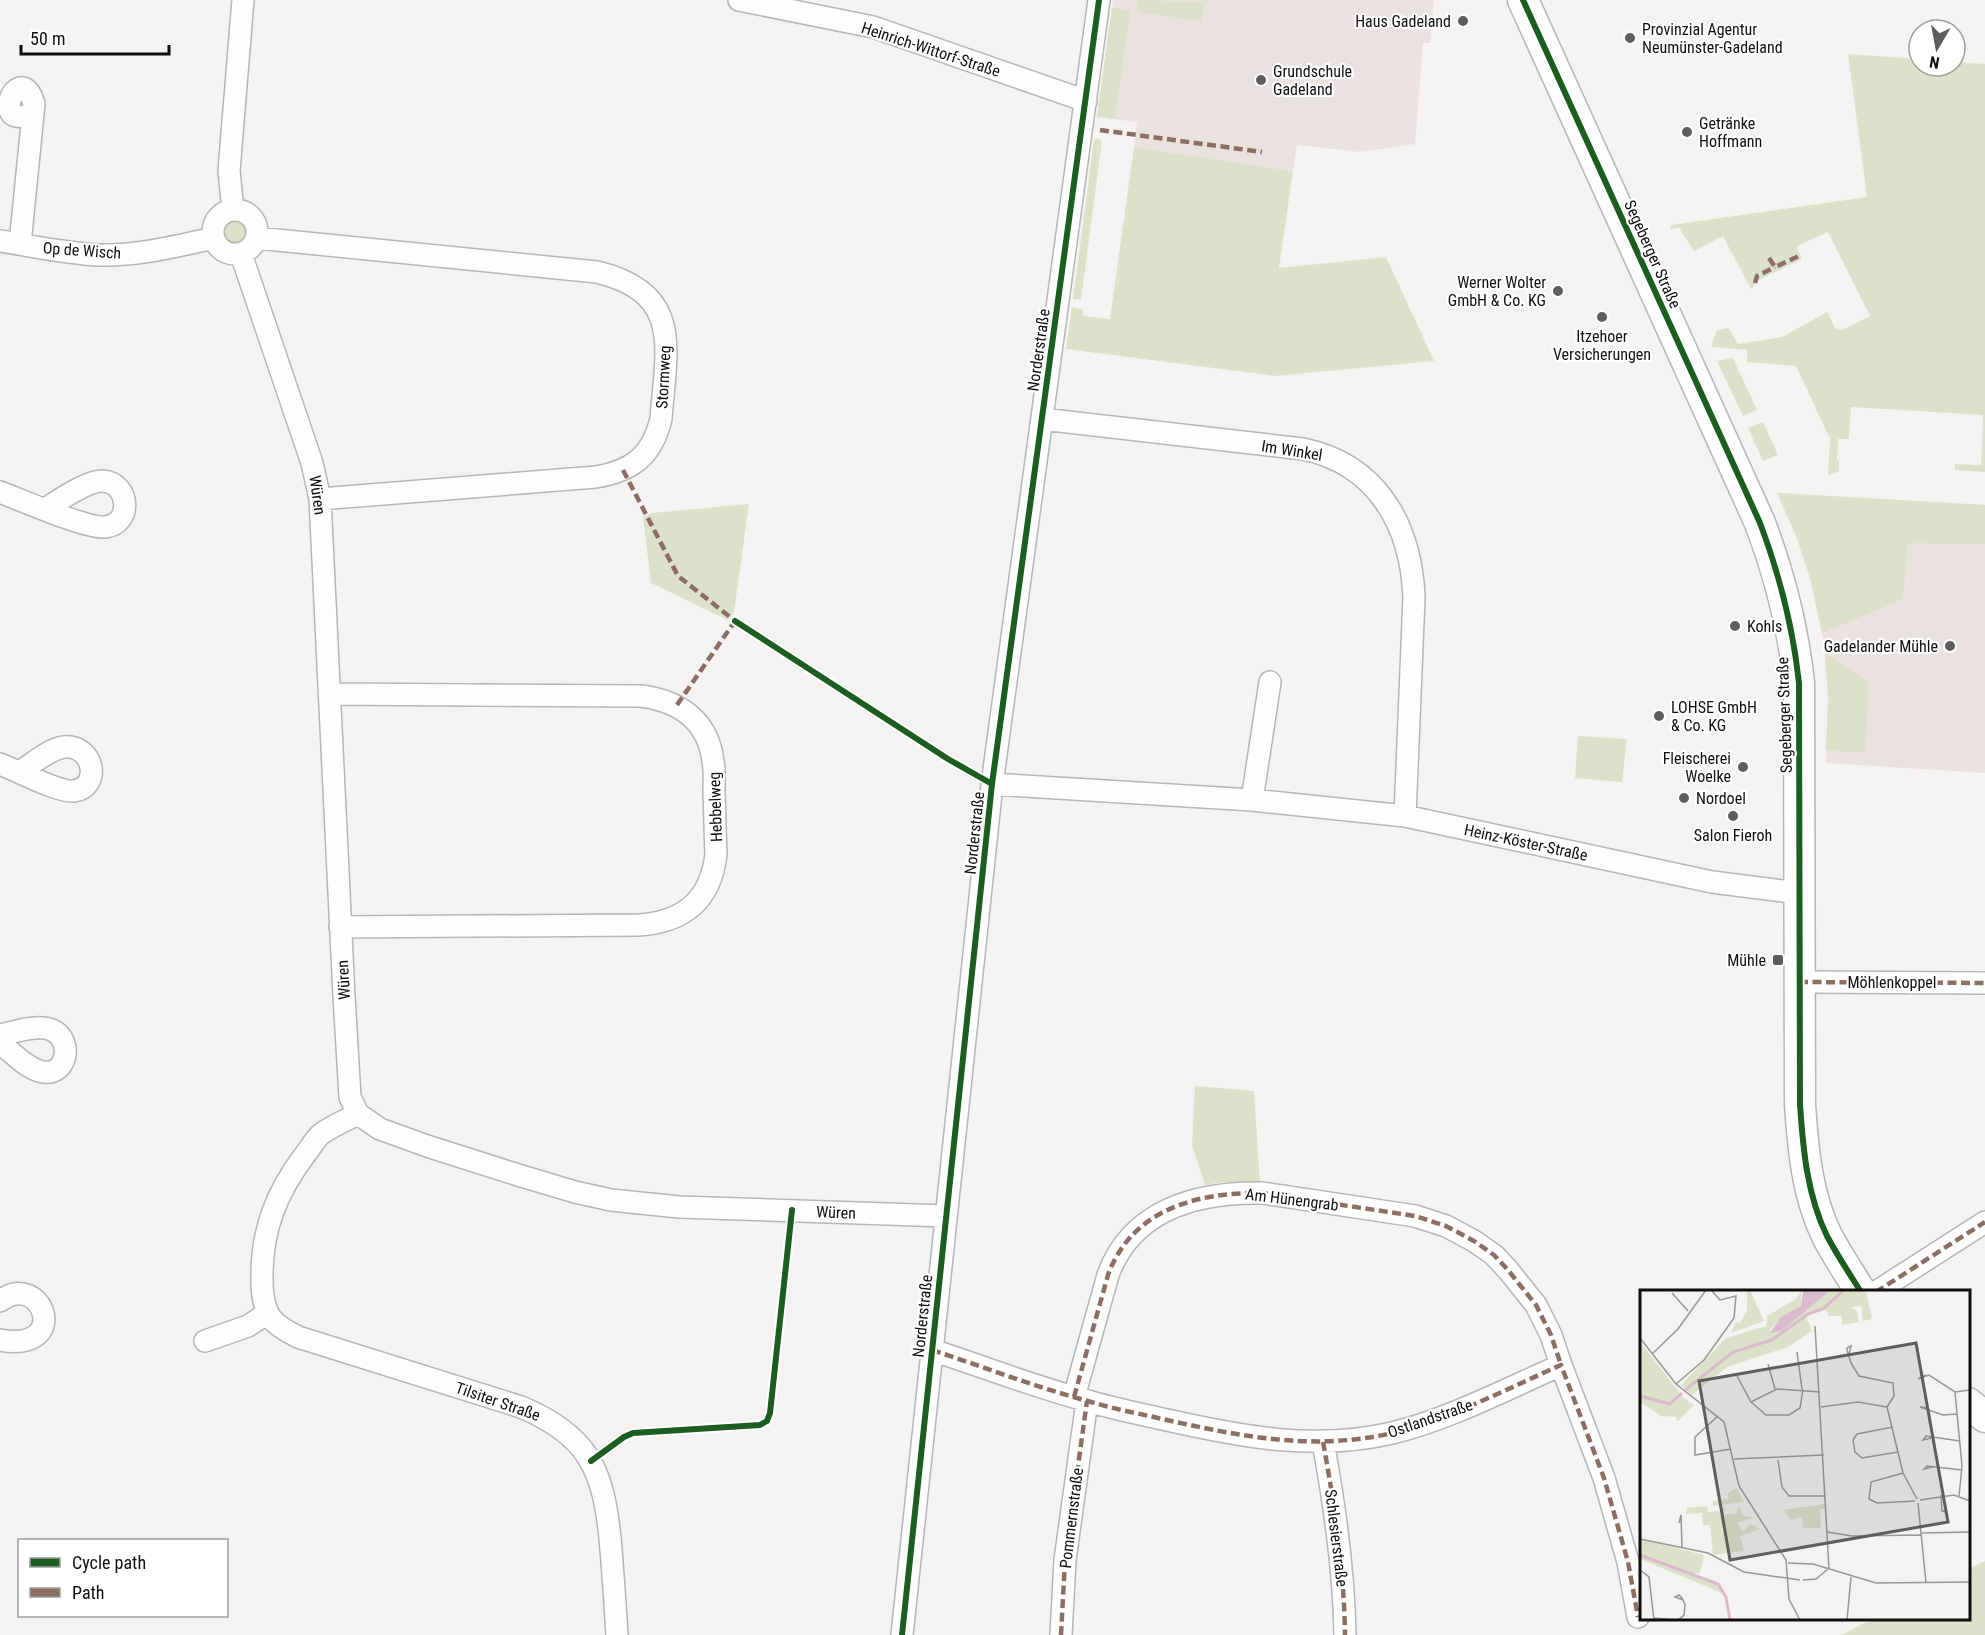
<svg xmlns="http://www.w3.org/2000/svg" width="1985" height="1635" font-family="'Roboto Condensed',sans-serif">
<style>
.built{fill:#eae2de}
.green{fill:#dce2ca}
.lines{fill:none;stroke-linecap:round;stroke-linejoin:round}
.minor-casing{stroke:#b7b6b4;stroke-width:24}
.secondary-casing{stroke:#b7b6b4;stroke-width:33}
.minor{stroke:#fefdfd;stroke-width:21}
.secondary{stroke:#fefdfd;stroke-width:30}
.quiet{stroke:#8d6e63;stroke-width:4.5;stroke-dasharray:9 4.5;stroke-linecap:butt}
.cycleway-casing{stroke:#fff;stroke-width:10}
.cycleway{stroke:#1b5e20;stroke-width:6}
.poi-dot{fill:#605e5d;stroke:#fff;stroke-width:2}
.labels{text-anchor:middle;stroke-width:4.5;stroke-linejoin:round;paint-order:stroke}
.poi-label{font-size:16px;fill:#100e0e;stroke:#fff;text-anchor:start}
.street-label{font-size:16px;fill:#100e0e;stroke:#fff}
.inset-river{fill:none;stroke:#dabbcd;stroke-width:3}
.inset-road{fill:none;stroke:#999796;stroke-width:1.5}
.view{fill:#605e5d;fill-opacity:0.15;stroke:#605e5d;stroke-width:3}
.inset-edge{fill:none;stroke:#100e0e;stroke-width:3}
</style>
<rect width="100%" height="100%" fill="#f5f3f1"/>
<path class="built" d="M 1113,0 L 1434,0 L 1430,43 L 1423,43 L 1415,144 L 1360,152 L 1297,145 L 1293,171 L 1134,147 L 1137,122 L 1097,117 Z
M 1777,493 L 1985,505 L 1985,773 L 1826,763 L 1828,698 L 1824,642 L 1810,578 L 1797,538 Z"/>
<path class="green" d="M 1138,0 L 1204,2 L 1201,21 L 1137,12 Z
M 1112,8 L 1130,11 L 1115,119 L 1097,117 Z
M 1848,54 L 1919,59 L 1919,66 L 1955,66 L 1955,62 L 1985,64 L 1985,472 L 1955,470 L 1955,464 L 1981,465 L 1983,415 L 1851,407 L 1849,439 L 1838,439 L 1837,461 L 1839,461 L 1839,471 L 1828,476 L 1830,439 L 1796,366 L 1747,362 L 1747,350 L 1711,347 L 1717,330 L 1729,328 L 1738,344 L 1782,337 L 1827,312 L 1835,328 L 1842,330 L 1870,316 L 1828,232 L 1799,245 L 1797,248 L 1802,259 L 1759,280 L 1751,289 L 1723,236 L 1694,251 L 1679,228 L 1670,229 L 1671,225 L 1867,197 Z
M 1097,138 L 1102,141 L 1081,300 L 1073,299 L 1094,140 Z
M 1134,147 L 1293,171 L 1279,268 L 1386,257 L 1434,361 L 1275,376 L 1066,349 L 1072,307 L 1083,309 L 1083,316 L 1110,319 Z
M224 232a11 11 0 1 1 22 0a11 11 0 1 1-22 0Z
M 1733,358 L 1757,410 L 1743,416 L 1717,361 Z
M 1763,422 L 1778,455 L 1763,461 L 1748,428 Z
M 1777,493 L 1985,505 L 1985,544 L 1907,543 L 1904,591 L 1901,600 L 1822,633 L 1810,578 L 1797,538 Z
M 749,504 L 734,612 L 728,620 L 651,583 L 643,517 L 652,513 Z
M 1825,652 L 1869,683 L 1865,753 L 1826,750 L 1828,698 Z
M 1578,736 L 1627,739 L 1622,782 L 1575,778 Z
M 1195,1086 L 1254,1091 L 1260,1183 L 1223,1182 L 1205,1185 L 1192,1145 Z
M 1985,1561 L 1985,1635 L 1841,1635 L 1873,1619 L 1968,1618 L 1969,1569 Z"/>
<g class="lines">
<g class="minor-casing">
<path id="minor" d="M 739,0 L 873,27 L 1086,101
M213 232a22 22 0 1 1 44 0a22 22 0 1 1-44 0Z
M 233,210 L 229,171 L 243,0
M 257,238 L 597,272 C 684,293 666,349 661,419 C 652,456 632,471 596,477 L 320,499
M 0,241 C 33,246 67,254 100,255 C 139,256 176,246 214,238
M 20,244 L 34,104 C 24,67 0,103 13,115 C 18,117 26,117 32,117
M 241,254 L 312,463 L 320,499 L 344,996 L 350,1097 L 358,1114 L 380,1129 L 427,1146 L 518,1175 L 575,1192 L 611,1200 L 679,1207 L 946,1216
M 1042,419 L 1303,449 C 1377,464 1411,525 1414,597 L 1405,816
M 0,492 C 21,500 87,529 105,527 C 133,524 130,483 103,481 C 88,480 58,501 45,509
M 331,694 L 641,696 C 679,701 708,720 713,761 C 715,771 714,783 714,793 C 715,813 715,834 716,854 C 711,900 684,922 639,925 L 340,927
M 0,764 C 16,770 59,793 74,791 C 102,787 94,744 64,747 C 49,749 32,764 20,772
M 992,784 L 1252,800 L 1405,816 L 1712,882 L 1799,893
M 1252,800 L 1270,682
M 1799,982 L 1985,983
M 0,1035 C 15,1032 37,1024 52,1030 C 74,1040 67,1076 43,1072 C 27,1069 13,1053 0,1043
M 358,1114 C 346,1120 332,1126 321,1134 C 315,1139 310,1149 304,1156 C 277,1192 262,1229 262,1275 C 262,1287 262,1299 267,1311 C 272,1324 287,1331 298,1337 L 521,1407 C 588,1435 603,1469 610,1538 C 613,1571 615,1603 617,1635
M 1876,1292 L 1985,1222
M 0,1301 C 42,1269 73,1353 0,1340
M 205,1341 L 248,1326 L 268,1313
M 932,1350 C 984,1367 1035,1387 1088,1401 C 1114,1409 1141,1414 1167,1420 C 1243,1437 1315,1451 1392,1433 C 1447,1420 1509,1388 1561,1365 L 1604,1478 L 1628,1562 L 1638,1617
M 1074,1397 L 1108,1275 C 1132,1209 1198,1192 1262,1193 L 1415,1216 L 1446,1226 L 1474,1241 L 1494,1255 L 1508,1270 L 1536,1305 L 1551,1335 L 1561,1365
M 1323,1442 C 1335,1507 1344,1570 1345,1635
M 902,1635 L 992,784 L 1099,0
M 1061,1635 L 1065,1560 L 1087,1401"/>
</g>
<g class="secondary-casing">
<path id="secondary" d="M 1523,0 L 1760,523 C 1780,576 1793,627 1799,683 L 1800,1104 C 1803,1149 1807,1195 1827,1236 C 1837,1255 1849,1273 1861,1292
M 1968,1403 L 1985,1417"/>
</g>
<use href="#minor" class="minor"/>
<use href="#secondary" class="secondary"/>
<path class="quiet" d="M 1100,130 L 1262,152
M 1769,258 L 1775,267 L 1801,255
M 1755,283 L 1757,276 L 1775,267
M 623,470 L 678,576 L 739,624
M 677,705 L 735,621
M 1799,982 L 1985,983
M 1876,1292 L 1985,1222
M 932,1350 C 984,1367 1035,1387 1088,1401 C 1114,1409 1141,1414 1167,1420 C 1243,1437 1315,1451 1392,1433 C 1447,1420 1509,1388 1561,1365 L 1604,1478 L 1628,1562 L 1638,1617
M 1074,1397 L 1108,1275 C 1132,1209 1198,1192 1262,1193 L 1415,1216 L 1446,1226 L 1474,1241 L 1494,1255 L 1508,1270 L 1536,1305 L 1551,1335 L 1561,1365
M 1323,1442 C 1335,1507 1344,1570 1345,1635
M 1061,1635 L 1065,1560 L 1087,1401"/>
<g class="cycleway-casing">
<path id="cycleway" d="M 1523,0 L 1760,523 C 1780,576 1793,627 1799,683 L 1800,1104 C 1803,1149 1807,1195 1827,1236 C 1837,1255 1849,1273 1861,1292
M 735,621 L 948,759 L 992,784
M 591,1461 L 624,1437 L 633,1433 L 760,1425 L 767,1421 L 770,1413 L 792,1210
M 902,1635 L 992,784 L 1099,0"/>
</g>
<use href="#cycleway" class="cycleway"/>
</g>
<g class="poi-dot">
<circle cx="1463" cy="21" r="6"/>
<circle cx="1630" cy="38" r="6"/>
<circle cx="1261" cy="80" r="6"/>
<circle cx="1687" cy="132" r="6"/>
<circle cx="1558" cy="291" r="6"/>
<circle cx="1602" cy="317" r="6"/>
<circle cx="1735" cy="626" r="6"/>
<circle cx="1950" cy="646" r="6"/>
<circle cx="1659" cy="716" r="6"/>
<circle cx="1743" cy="767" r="6"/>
<circle cx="1684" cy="798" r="6"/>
<circle cx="1733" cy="816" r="6"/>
<rect x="1772" y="954" width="12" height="12" rx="3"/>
</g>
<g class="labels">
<g class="poi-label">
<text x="1451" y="27" text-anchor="end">Haus Gadeland</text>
<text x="1642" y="35">Provinzial Agentur<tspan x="1642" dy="18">Neumünster-Gadeland</tspan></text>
<text x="1273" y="77">Grundschule<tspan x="1273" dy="18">Gadeland</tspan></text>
<text x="1699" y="129">Getränke<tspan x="1699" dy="18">Hoffmann</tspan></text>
<text x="1546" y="288" text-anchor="end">Werner Wolter<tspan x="1546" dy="18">GmbH &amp; Co. KG</tspan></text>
<text x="1602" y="342" text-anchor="middle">Itzehoer<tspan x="1602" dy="18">Versicherungen</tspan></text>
<text x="1747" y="632">Kohls</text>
<text x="1938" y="652" text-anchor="end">Gadelander Mühle</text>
<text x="1671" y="713">LOHSE GmbH<tspan x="1671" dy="18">&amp; Co. KG</tspan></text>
<text x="1731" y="764" text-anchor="end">Fleischerei<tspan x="1731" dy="18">Woelke</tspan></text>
<text x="1696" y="804">Nordoel</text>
<text x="1733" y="841" text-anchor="middle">Salon Fieroh</text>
<text x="1766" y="966" text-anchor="end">Mühle</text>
</g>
<g class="street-label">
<text transform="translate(931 49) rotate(18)" y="6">Heinrich-Wittorf-Straße</text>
<text transform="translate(82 250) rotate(4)" y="6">Op de Wisch</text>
<text transform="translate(1653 254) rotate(66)" y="6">Segeberger Straße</text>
<text transform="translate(1038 350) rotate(-82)" y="6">Norderstraße</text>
<text transform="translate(663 377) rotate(-87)" y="6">Stormweg</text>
<text transform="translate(1292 450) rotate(9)" y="6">Im Winkel</text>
<text transform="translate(318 495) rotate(82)" y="6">Würen</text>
<text transform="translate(1784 715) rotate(-92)" y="6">Segeberger Straße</text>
<text transform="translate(715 807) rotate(-92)" y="6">Hebbelweg</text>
<text transform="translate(974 833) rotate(-84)" y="6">Norderstraße</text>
<text transform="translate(1526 842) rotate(12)" y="6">Heinz-Köster-Straße</text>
<text transform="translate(343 980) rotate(-93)" y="6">Würen</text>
<text x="1892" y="988">Möhlenkoppel</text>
<text transform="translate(1292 1199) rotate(7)" y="6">Am Hünengrab</text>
<text transform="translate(836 1212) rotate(2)" y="6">Würen</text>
<text transform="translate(922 1316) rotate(-84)" y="6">Norderstraße</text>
<text transform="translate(498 1401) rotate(19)" y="6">Tilsiter Straße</text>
<text transform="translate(1430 1418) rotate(-19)" y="6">Ostlandstraße</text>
<text transform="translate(1071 1518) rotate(-83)" y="6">Pommernstraße</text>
<text transform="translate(1337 1538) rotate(83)" y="6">Schlesierstraße</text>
</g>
</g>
<g transform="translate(1640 1290)">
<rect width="330" height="330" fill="#f5f3f1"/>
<path d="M 107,0 L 110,0 L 124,31 L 91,43 L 95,33 L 100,33 L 107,20 ZM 161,0 L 161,16 L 141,28 L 129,41 L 143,40 L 191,0 L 226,0 L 232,29 L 223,31 L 221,16 L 211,17 L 217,21 L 219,32 L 202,35 L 202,26 L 189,26 L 186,20 L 166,26 L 172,41 L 148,57 L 87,77 L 52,105 L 41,95 L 86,48 L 126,36 L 127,26 L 156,9 ZM 0,52 L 40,103 L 32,111 L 40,105 L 54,115 L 37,132 L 36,127 L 21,126 L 0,112 ZM 96,198 L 104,212 L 73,216 L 73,211 L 88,209 L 88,203 ZM 184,214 L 185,219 L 180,219 L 181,238 L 163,238 L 162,227 L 151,230 L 144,220 ZM 98,215 L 104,226 L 114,227 L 97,233 L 103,241 L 111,234 L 120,239 L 100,246 L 104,261 L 73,265 L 70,235 L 63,235 L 62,223 L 46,224 L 47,218 L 67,216 L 68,222 L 78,221 L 82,227 L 80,219 L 85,218 L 83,225 L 97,223 ZM 0,249 L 64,265 L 60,283 L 52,284 L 78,294 L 82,303 L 0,269 Z" fill="#dce2ca"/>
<path d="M 163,0 L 191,0 L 143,40 L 130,43 L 141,27 L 161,16 Z" fill="#dabbcd"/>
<path class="inset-river" d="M 45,100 L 93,62 L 132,50 L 168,24 L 184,18 L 204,0M 0,106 L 30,114 L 42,103M 0,265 L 78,294 L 86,307 L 90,330"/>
<path class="inset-road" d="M 32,3 L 48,21M 175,36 L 189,279M 0,48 L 36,94 L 84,132 L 99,196 L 146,270 L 149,309 L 160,330M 157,62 L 162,99M 12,64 L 38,39 L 66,0M 209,65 L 211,56 L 207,58 L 207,60 L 211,73 L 219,86 L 253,93 L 254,106 L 247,117M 128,74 L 135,99M 286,85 L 278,89 L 289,85 L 315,102 L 330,100M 97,86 L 111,112 L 137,99 L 180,102M 36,94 L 64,70 L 94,28 L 96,6 L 80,10 L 71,0M 315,102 L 322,176 L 319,206M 111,112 L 126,125 L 149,125 L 160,118 L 163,99M 181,117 L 218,112 L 247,117M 247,117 L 263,183 L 277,209M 289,118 L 280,117 L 303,125 L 317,124M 78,126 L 55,147 L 55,165 L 91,159M 253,137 L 217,144 L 213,150 L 215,162 L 222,168 L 258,162M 291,148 L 283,150 L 286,146 L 320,151M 94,169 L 184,165M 138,170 L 142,197 L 149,206 L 186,206M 293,177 L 284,179 L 287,176 L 322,180M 263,183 L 231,192 L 229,209 L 237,213 L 275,211M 301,205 L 302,221 L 305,222 L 302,220M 280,210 L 314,205 L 330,211M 278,213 L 286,293M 39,233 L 41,225 L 42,257M 187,242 L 212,246 L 282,245M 282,243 L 330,242M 0,249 L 68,263 L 104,282 L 160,290M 148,273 L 173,274 L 236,293 L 330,292M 0,280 L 9,287 L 14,330M 163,290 L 176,289 L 188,279M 14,328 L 37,330M 38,330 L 44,325 L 45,315 L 44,312 L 42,308 L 39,305 L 35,307 L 43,310M 207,330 L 211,287"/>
<path class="view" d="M 276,53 L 308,232 L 90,270 L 59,91 Z"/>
<rect width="330" height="330" class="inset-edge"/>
</g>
<rect x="18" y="1539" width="210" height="78" fill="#ffffff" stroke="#9f9f9f" stroke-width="1.5"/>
<rect x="30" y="1558" width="30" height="9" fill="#1b5e20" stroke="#9f9f9f" stroke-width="1.5"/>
<text x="72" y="1569" font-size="18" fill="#100e0e">Cycle path</text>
<rect x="30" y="1588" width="30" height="9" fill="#8d6e63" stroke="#9f9f9f" stroke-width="1.5"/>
<text x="72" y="1599" font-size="18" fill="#100e0e">Path</text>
<g transform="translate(1937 48) rotate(190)"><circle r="28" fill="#ffffff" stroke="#9f9f9f" stroke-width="1.5"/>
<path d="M0-4.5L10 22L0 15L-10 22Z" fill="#605e5d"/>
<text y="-9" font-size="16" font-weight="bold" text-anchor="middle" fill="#100e0e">N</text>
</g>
<path d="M21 45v9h148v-9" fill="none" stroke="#100e0e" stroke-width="3"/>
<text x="30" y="45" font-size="18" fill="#100e0e" stroke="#ffffff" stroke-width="4.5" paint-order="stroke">50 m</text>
</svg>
